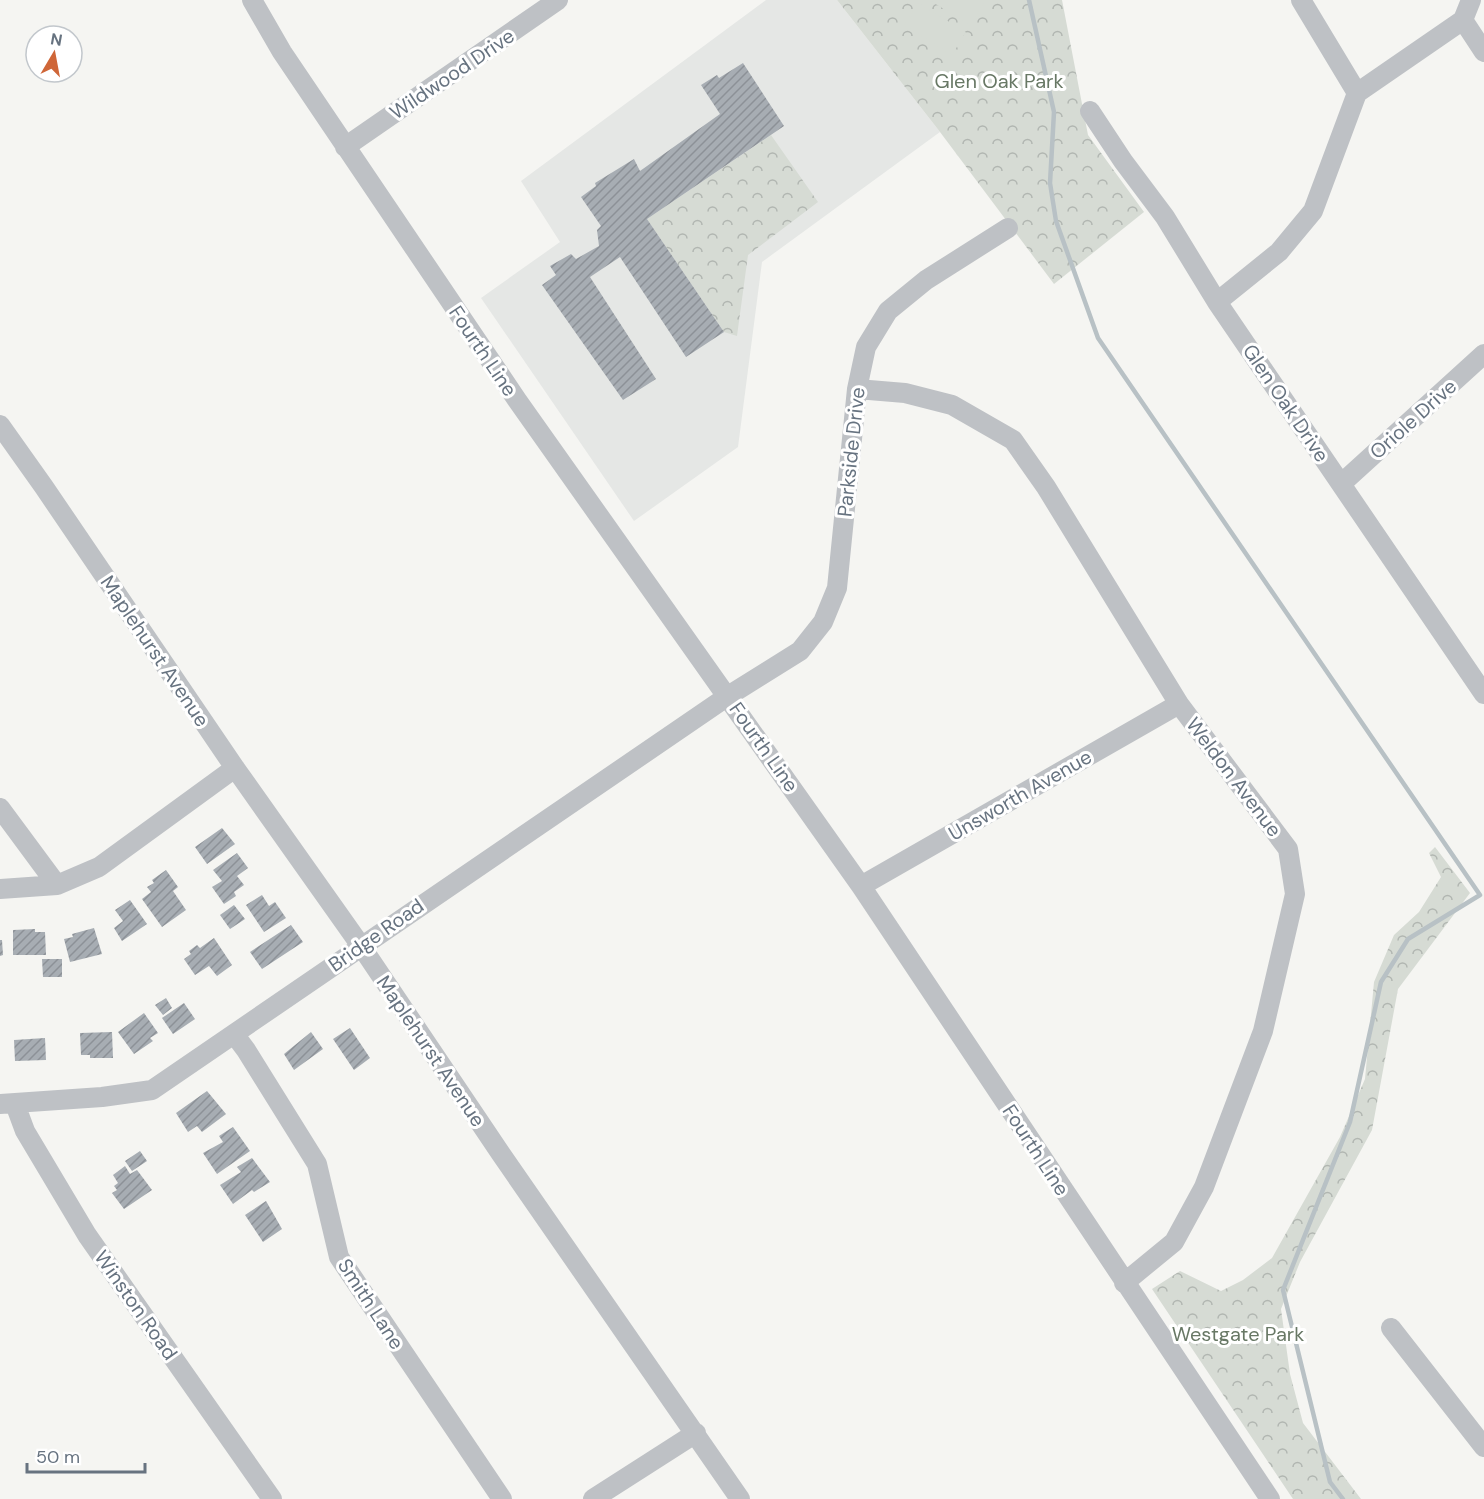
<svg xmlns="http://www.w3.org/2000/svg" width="1484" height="1499" font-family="'DM Sans',sans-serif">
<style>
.built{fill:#e5e7e5}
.forest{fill:url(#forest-crowns)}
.pitch{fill:#d6dbd4}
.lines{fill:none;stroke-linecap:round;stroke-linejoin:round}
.stream{stroke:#b8c1c5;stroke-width:4.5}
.building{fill:url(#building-hatch)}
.minor{stroke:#bec1c5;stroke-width:20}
.labels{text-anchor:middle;stroke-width:6;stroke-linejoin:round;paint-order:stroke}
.street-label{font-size:20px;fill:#677380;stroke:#fff}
.park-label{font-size:20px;fill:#687865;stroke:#fff}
</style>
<defs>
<pattern id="forest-crowns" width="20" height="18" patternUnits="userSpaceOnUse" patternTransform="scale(1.5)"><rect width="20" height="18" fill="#d6dbd4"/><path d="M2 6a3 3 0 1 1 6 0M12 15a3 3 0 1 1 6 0" fill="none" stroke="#b1b6b1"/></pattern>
<pattern id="building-hatch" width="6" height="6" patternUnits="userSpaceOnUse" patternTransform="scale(1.5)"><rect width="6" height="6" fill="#a7adb3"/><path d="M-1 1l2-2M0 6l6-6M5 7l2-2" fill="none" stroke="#8c9197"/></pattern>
</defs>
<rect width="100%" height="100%" fill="#f5f5f2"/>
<path class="built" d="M 766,0 L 837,0 L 940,132 L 762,262 L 738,447 L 634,521 L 481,298 L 560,242 L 521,181 Z"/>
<path class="forest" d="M 837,0 L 1062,0 L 1088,135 L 1144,212 L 1054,284 L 940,132 Z
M 771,135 L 818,202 L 748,255 L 737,336 L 724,332 L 647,219 Z
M 1435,847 L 1470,893 L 1398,989 L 1372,1130 L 1300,1262 L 1281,1309 L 1290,1374 L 1303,1423 L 1361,1499 L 1293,1499 L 1152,1289 L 1180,1271 L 1221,1291 L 1243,1280 L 1272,1258 L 1340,1137 L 1365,1079 L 1374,982 L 1394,935 L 1419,912 L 1441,877 L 1429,853 Z"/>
<path class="pitch" d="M 929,0 L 979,0 L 984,3 L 970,25 Z
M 918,3 L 966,32 L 952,55 L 904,25 Z"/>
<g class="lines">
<path class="stream" d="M 1029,0 L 1054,112 L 1050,183 L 1056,221 L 1098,338 L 1480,895 L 1408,939 L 1381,982 L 1350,1122 L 1283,1290 L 1330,1482 L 1343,1499"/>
</g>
<path class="building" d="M 743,63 L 784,126 L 647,219 L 724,332 L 686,357 L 620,257 L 590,277 L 656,379 L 623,400 L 542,285 L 556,275 L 550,266 L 571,254 L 576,259 L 599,246 L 597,230 L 601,226 L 581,197 L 596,186 L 595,183 L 634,159 L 640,171 L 720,114 L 701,85 L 717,75 L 719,78 Z
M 222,828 L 235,844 L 207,864 L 195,847 Z
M 237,853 L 248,868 L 237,876 L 244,885 L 234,892 L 236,896 L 224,904 L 212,887 L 222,881 L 213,870 Z
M 166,870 L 178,887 L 173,891 L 186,910 L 162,927 L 142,899 L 151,892 L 147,887 L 154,883 L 152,880 Z
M 262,895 L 269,906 L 275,902 L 286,918 L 264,932 L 246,905 Z
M 130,900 L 147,924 L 122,941 L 114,928 L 123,921 L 115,910 Z
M 234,905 L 245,919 L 230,929 L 220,915 Z
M 291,925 L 303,942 L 262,969 L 250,952 Z
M 94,928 L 102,954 L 70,962 L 64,939 L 73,937 L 72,934 Z
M 35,929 L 35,932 L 45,932 L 46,955 L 13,955 L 13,930 Z
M 214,938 L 232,965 L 217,976 L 209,966 L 195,975 L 184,959 L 191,954 L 189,951 L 197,945 L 200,948 Z
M 0,940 L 2,940 L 3,955 L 0,956 Z
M 42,959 L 62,959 L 62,977 L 43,977 Z
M 166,998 L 172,1008 L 163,1015 L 155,1005 Z
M 184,1003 L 195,1019 L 173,1034 L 162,1018 Z
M 144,1013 L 158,1033 L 150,1038 L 153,1041 L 134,1054 L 118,1032 Z
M 350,1028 L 370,1058 L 354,1070 L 333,1039 Z
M 112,1032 L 113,1058 L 90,1058 L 90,1055 L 81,1055 L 80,1033 Z
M 311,1032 L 323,1049 L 294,1070 L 284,1054 Z
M 45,1038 L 46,1060 L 15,1061 L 14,1040 Z
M 207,1091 L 226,1114 L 202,1132 L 197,1126 L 188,1132 L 176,1113 Z
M 233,1127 L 250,1151 L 217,1174 L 203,1153 L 223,1142 L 219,1136 Z
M 140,1151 L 147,1161 L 132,1171 L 125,1161 Z
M 252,1158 L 270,1182 L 254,1192 L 252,1190 L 233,1204 L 220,1185 L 241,1172 L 237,1167 Z
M 125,1166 L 130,1174 L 137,1170 L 152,1190 L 124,1209 L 112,1193 L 117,1190 L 114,1186 L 118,1183 L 113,1175 Z
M 266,1201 L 282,1229 L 263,1242 L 245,1215 Z"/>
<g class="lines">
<path class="minor" d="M 252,0 L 282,52 L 517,400 L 861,886 L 1270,1499
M 1301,0 L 1357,93
M 1463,20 L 1484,52
M 1090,111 L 1123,161 L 1165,217 L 1217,302 L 1484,694
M 345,147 L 558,0
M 1217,302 L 1279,252 L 1313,211 L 1357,93 L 1463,20 L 1471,0
M 857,389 L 905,393 L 952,405 L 1013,440 L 1046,487 L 1179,704 L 1288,849 L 1295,894 L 1263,1031 L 1204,1187 L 1174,1242 L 1124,1283
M 0,425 L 44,487 L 235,768 L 361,946 L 501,1154 L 740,1499
M 1341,484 L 1484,354
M 0,808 L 57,885
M 861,886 L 1179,704
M 0,889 L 57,885 L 99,867 L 235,768
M 234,1034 L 246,1050 L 317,1164 L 339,1257 L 502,1499
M 0,1104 L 102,1097 L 152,1090 L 728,696 L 800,651 L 823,622 L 837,588 L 857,389 L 866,347 L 888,311 L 926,280 L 1008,228
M 15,1104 L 25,1131 L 87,1235 L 272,1499
M 1391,1328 L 1484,1447
M 593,1499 L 696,1433"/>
</g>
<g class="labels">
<g class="street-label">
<text transform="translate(452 74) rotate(-34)" y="7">Wildwood Drive</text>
<text transform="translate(483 351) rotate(56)" y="7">Fourth Line</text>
<text transform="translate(1286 403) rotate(56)" y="7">Glen Oak Drive</text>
<text transform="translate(1413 419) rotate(-42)" y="7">Oriole Drive</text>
<text transform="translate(851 452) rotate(-84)" y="7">Parkside Drive</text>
<text transform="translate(155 651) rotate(56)" y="7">Maplehurst Avenue</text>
<text transform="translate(764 747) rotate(55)" y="7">Fourth Line</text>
<text transform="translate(1234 777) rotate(53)" y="7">Weldon Avenue</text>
<text transform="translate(1020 795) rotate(-30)" y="7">Unsworth Avenue</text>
<text transform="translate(376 935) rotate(-35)" y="7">Bridge Road</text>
<text transform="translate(431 1051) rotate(56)" y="7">Maplehurst Avenue</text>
<text transform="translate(1036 1150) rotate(57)" y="7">Fourth Line</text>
<text transform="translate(371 1304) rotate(57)" y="7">Smith Lane</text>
<text transform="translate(136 1305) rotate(55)" y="7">Winston Road</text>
</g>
<g class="park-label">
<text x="999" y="88">Glen Oak Park</text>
<text x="1238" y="1341">Westgate Park</text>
</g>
</g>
<g transform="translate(54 54) rotate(10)"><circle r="28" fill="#ffffff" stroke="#c2c7cc" stroke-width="1.5"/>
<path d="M0-4.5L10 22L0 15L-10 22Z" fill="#cf6638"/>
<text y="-9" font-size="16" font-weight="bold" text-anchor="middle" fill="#677380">N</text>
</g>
<path d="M27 1463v9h118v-9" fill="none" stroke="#677380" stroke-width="3"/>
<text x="36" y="1463" font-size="18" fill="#677380" stroke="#ffffff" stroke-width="4.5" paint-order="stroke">50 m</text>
</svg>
